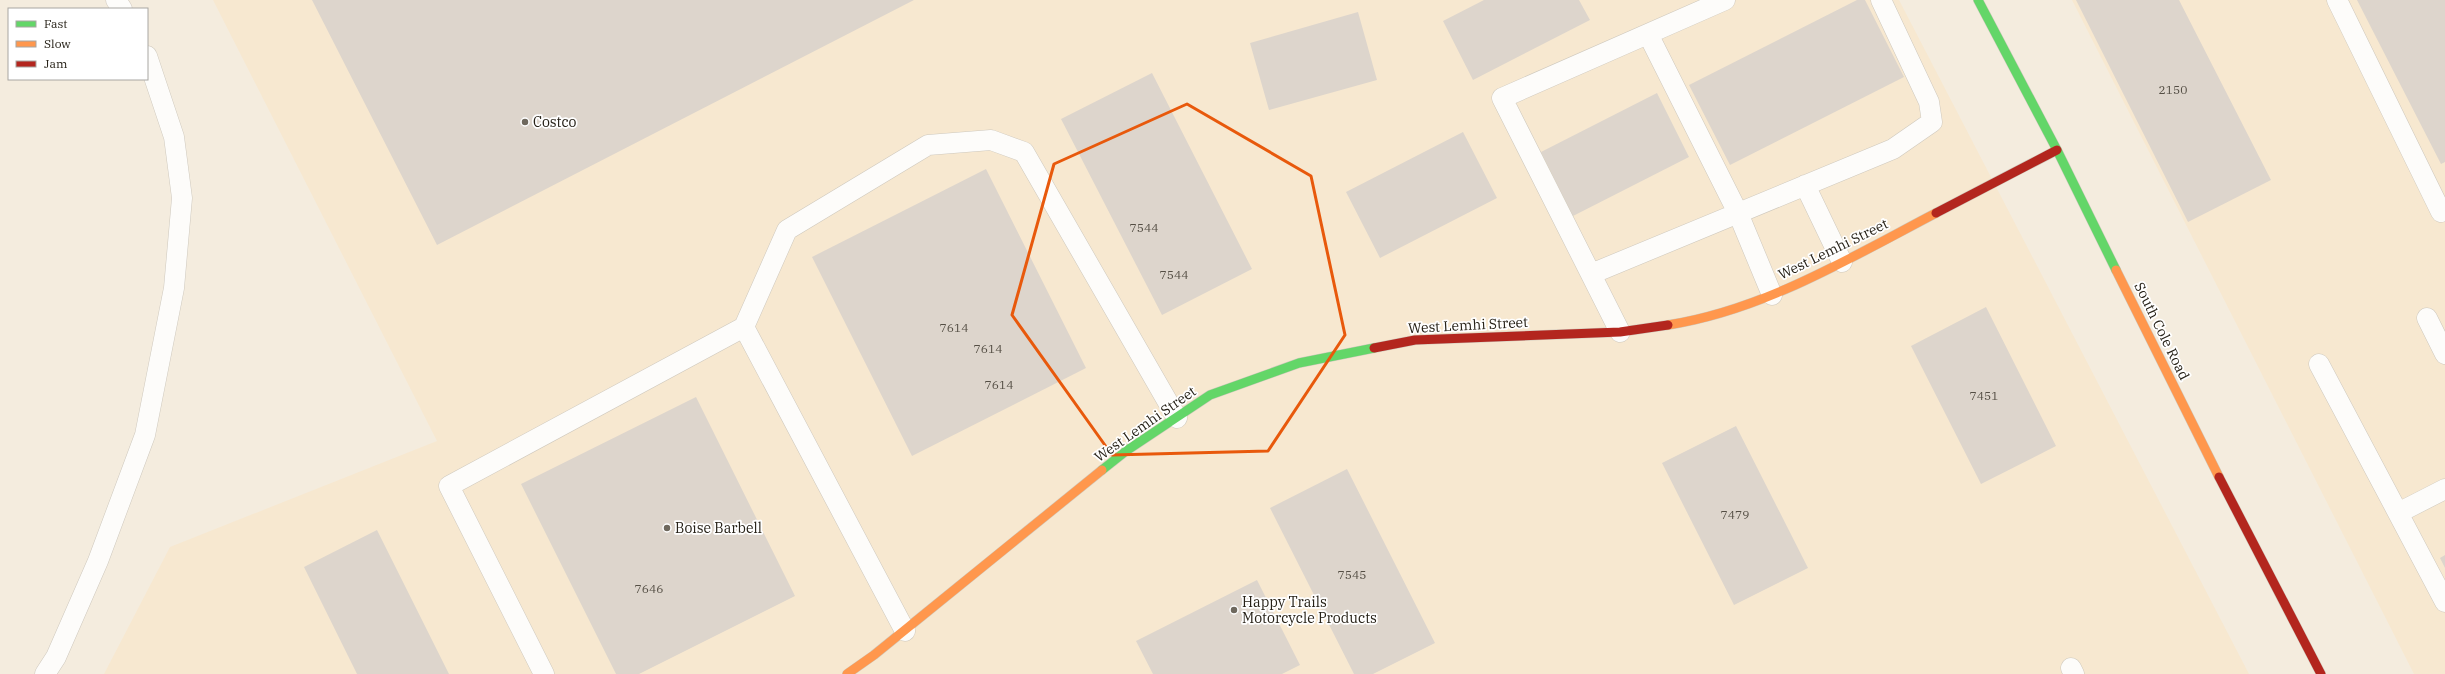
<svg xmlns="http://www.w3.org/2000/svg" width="2445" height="674" font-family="'IBM Plex Serif',serif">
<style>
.built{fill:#f7e8d0}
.building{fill:#ddd5cc}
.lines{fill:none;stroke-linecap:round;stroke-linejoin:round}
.lane-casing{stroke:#cec8bd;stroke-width:21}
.fast-casing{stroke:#cec8bd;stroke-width:10}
.slow-casing{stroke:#cec8bd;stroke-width:10}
.jam-casing{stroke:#cec8bd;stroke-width:10}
.lane{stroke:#fdfcfa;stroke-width:20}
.fast{stroke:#63d668;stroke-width:9}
.slow{stroke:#ff974d;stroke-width:9}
.jam{stroke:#b3261e;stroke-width:9}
.marked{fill:none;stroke:#e8590c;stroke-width:3;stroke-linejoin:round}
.poi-dot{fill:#6e685d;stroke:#fff;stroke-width:1.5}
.labels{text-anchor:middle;stroke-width:3.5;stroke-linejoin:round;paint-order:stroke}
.number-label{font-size:12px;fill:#544e44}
.poi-label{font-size:14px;fill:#262117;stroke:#fff;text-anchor:start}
.street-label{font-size:14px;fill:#262117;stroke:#fff}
</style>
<rect width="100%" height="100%" fill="#f4ecde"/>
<path class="built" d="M 213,0 L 1899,0 L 2249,674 L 104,674 L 170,547 L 437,441 Z
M 2072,0 L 2445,0 L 2445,674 L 2414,674 Z"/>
<path class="building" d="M 312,0 L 914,0 L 437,245 Z
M 1484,0 L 1579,0 L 1590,20 L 1473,80 L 1443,21 Z
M 1857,0 L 1865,0 L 1904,77 L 1730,165 L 1689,85 Z
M 2076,0 L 2179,0 L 2271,180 L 2188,222 Z
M 2357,0 L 2445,0 L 2445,162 L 2441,164 Z
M 1358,12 L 1377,80 L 1269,110 L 1250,43 Z
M 1152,73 L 1252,269 L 1162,315 L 1061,119 Z
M 1657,93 L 1689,157 L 1573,216 L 1541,152 Z
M 1463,132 L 1497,198 L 1380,258 L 1346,192 Z
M 986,169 L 1086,368 L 912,456 L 812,257 Z
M 1986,307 L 2056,446 L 1981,484 L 1911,346 Z
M 696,397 L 795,596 L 639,674 L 616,674 L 521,484 Z
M 1736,426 L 1808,568 L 1734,605 L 1662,463 Z
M 1347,469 L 1435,643 L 1373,674 L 1354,674 L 1270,508 Z
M 377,530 L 449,674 L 357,674 L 304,567 Z
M 2445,555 L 2445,568 L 2440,558 Z
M 1257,580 L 1300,665 L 1282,674 L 1153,674 L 1136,641 Z"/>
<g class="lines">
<g class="lane-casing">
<path id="lane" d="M 116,0 L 122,9
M 2337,0 L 2441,212 L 2445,210
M 1648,34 L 1738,213 L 1772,295
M 1805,185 L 1842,262
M 1591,274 L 1893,149 L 1932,122 L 1929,102 L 1881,0
M 2427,318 L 2445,354
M 744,327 L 787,230 L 928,145 L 991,140 L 1024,152 L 1177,418
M 1620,332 L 1502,98 L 1725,0
M 2319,364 L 2398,513
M 2445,489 L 2398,513 L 2445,602
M 2071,668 L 2074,674
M 45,674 L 56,657 L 98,561 L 145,435 L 174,288 L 182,198 L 174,137 L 147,56
M 544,674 L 449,486 L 744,327 L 905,631"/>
</g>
<g class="fast-casing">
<path id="fast" d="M 1978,0 L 2057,150 L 2116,270
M 1102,470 L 1126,451 L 1210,395 L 1299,363 L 1374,348"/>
</g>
<g class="slow-casing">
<path id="slow" d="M 2116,270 L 2219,477
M 1668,325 C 1764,310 1850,258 1936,213
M 847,674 L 874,655 L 1102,470"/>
</g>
<g class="jam-casing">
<path id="jam" d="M 1936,213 L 2057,150
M 1374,348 L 1415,340 L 1620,332 L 1668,325
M 2219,477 L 2321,674"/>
</g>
<use href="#lane" class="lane"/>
<use href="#fast" class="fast"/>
<use href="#slow" class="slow"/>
<use href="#jam" class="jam"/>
</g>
<path class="marked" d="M 1187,104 L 1311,176 L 1345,335 L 1268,451 L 1112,455 L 1012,315 L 1054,164 Z"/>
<g class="poi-dot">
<circle cx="525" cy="122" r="4"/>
<circle cx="667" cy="528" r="4"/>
<circle cx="1234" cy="610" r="4"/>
</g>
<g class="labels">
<g class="number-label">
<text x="2173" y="94">2150</text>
<text x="1144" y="232">7544</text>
<text x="1174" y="279">7544</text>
<text x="954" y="332">7614</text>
<text x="988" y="353">7614</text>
<text x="999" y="389">7614</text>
<text x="1984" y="400">7451</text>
<text x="1735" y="519">7479</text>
<text x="1352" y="579">7545</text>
<text x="649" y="593">7646</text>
</g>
<g class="poi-label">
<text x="533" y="127">Costco</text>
<text x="675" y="533">Boise Barbell</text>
<text x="1242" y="607">Happy Trails<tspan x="1242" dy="16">Motorcycle Products</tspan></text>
</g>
<g class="street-label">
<text transform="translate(1833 249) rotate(-26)" y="5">West Lemhi Street</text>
<text transform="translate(1468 325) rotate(-3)" y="5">West Lemhi Street</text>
<text transform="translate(2162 331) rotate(64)" y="5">South Cole Road</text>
<text transform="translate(1145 424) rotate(-35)" y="5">West Lemhi Street</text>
</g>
</g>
<rect x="8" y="8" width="140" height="72" fill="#ffffff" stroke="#a8a6a2"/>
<rect x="16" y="21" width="20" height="6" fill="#63d668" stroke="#a8a6a2"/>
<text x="44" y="28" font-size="12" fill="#262117">Fast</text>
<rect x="16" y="41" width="20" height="6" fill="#ff974d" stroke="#a8a6a2"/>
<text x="44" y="48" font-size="12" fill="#262117">Slow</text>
<rect x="16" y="61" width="20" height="6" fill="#b3261e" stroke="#a8a6a2"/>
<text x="44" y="68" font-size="12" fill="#262117">Jam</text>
</svg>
